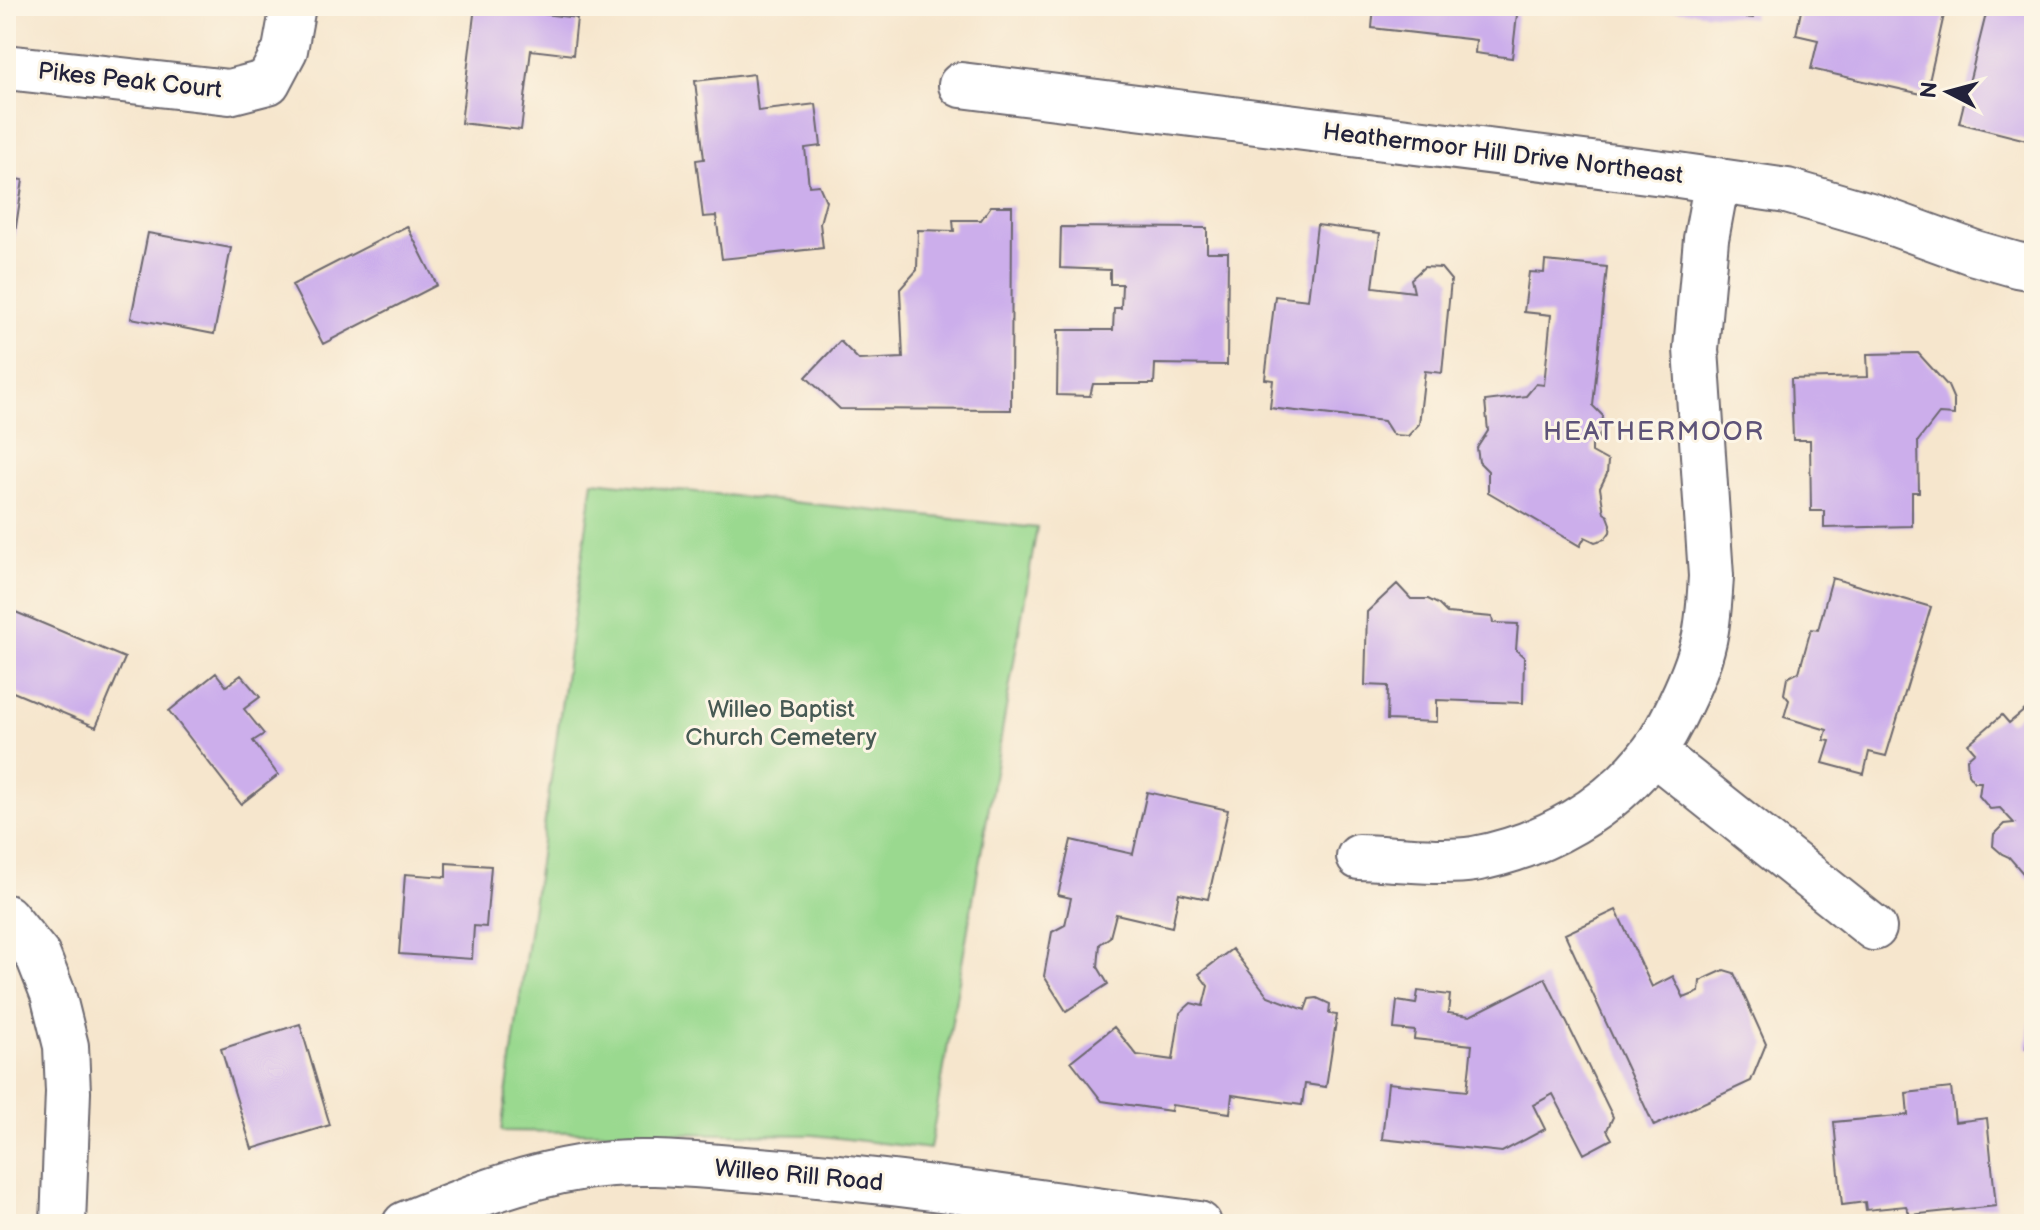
<svg xmlns="http://www.w3.org/2000/svg" width="2040" height="1230" font-family="'Balsamiq Sans',sans-serif">
<style>
.green{fill:#9ad98f;stroke:#5e7e65;stroke-width:2}
.building{fill:#ccaeeb}
.lines{fill:none;stroke-linecap:round;stroke-linejoin:round}
.minor-casing{stroke:#6c676e;stroke-width:48}
.minor{stroke:#fff;stroke-width:44}
.labels{text-anchor:middle;stroke-width:6;stroke-linejoin:round;paint-order:stroke}
.street-label{font-size:24px;fill:#22223b;stroke:#fcf5e5}
.park-label{font-size:24px;fill:#465954;stroke:#fcf5e5}
.neighbourhood-label{font-size:26px;letter-spacing:2px;fill:#5e5379;stroke:#fcf5e5}
</style>
<rect width="100%" height="100%" fill="#fcf5e5"/>
<filter id="ink" filterUnits="userSpaceOnUse"><feTurbulence type="fractalNoise" baseFrequency=".0125" numOctaves="2"/><feDisplacementMap in="SourceGraphic" scale="16" xChannelSelector="R" yChannelSelector="G"/><feConvolveMatrix kernelMatrix="1 2 1 2 8 2 1 2 1" color-interpolation-filters="sRGB"/></filter>
<filter id="wash" filterUnits="userSpaceOnUse"><feTurbulence type="fractalNoise" baseFrequency=".006" numOctaves="4" result="noise"/><feDisplacementMap in="SourceGraphic" scale="32" xChannelSelector="R" yChannelSelector="G"/><feGaussianBlur stdDeviation="1.8" result="paint"/><feColorMatrix in="noise" values="0 0 0 0 0 0 0 0 0 0 0 0 0 0 0 0 0 1.4 0 .05"/><feComposite in="paint" operator="in"/></filter>
<g filter="url(#wash)">
<rect width="100%" height="100%" fill="#f6e6cd"/>
<path class="green" d="M 593,481 L 1037,528 L 930,1149 L 813,1135 L 501,1131 Z"/>
<g id="blocks">
<path class="building" d="M 475,6 L 577,18 L 573,55 L 531,50 L 521,130 L 461,123 Z
M 1374,6 L 1518,6 L 1512,58 L 1475,53 L 1476,40 L 1372,28 Z
M 1653,6 L 1754,6 L 1753,18 L 1653,8 Z
M 1802,6 L 1946,6 L 1926,95 L 1811,69 L 1818,40 L 1796,35 Z
M 1988,6 L 2034,6 L 2034,142 L 1959,123 Z
M 754,74 L 758,111 L 816,104 L 821,146 L 805,148 L 809,186 L 819,185 L 826,201 L 820,223 L 823,248 L 722,259 L 716,216 L 703,217 L 696,160 L 704,159 L 695,81 Z
M 6,178 L 23,180 L 10,266 L 6,266 Z
M 991,206 L 1012,206 L 1011,410 L 840,409 L 806,377 L 840,341 L 859,360 L 903,358 L 900,289 L 917,270 L 918,230 L 954,231 L 953,220 L 981,220 Z
M 1317,225 L 1380,233 L 1373,287 L 1414,292 L 1411,279 L 1424,267 L 1441,268 L 1451,280 L 1442,373 L 1425,371 L 1419,424 L 1408,436 L 1393,435 L 1384,421 L 1270,408 L 1273,380 L 1265,379 L 1275,296 L 1308,300 Z
M 407,226 L 437,285 L 323,344 L 292,285 Z
M 1061,227 L 1207,228 L 1207,252 L 1228,252 L 1227,365 L 1155,364 L 1154,384 L 1093,384 L 1090,396 L 1057,395 L 1058,330 L 1113,330 L 1114,308 L 1121,308 L 1122,284 L 1110,284 L 1110,270 L 1060,268 Z
M 148,233 L 231,248 L 214,334 L 131,318 Z
M 1545,261 L 1607,267 L 1593,406 L 1603,416 L 1602,429 L 1598,439 L 1592,445 L 1592,452 L 1608,461 L 1607,474 L 1600,488 L 1604,513 L 1608,516 L 1611,524 L 1610,532 L 1605,539 L 1595,542 L 1585,537 L 1580,546 L 1488,492 L 1488,471 L 1479,462 L 1477,448 L 1488,431 L 1485,401 L 1526,396 L 1536,384 L 1544,385 L 1551,315 L 1524,312 L 1529,272 L 1544,273 Z
M 1918,353 L 1948,386 L 1954,400 L 1954,415 L 1939,414 L 1918,441 L 1919,492 L 1912,492 L 1912,526 L 1824,528 L 1824,511 L 1811,511 L 1810,440 L 1793,440 L 1791,379 L 1868,377 L 1867,354 Z
M 1832,578 L 1931,607 L 1886,756 L 1869,752 L 1864,774 L 1823,763 L 1830,741 L 1824,740 L 1827,730 L 1784,717 L 1789,700 L 1784,694 L 1787,678 L 1799,672 L 1811,629 L 1818,630 Z
M 1397,584 L 1411,599 L 1428,599 L 1438,604 L 1447,613 L 1492,617 L 1493,623 L 1518,624 L 1516,650 L 1524,657 L 1523,703 L 1437,700 L 1437,722 L 1387,720 L 1388,686 L 1365,685 L 1367,612 Z
M 6,608 L 125,658 L 96,727 L 6,689 Z
M 216,673 L 226,686 L 241,675 L 260,697 L 244,709 L 264,734 L 253,741 L 278,775 L 241,804 L 169,711 Z
M 2032,704 L 2034,706 L 2034,873 L 2028,879 L 2009,857 L 2002,854 L 1993,846 L 1994,834 L 2004,824 L 2014,823 L 2000,808 L 1990,809 L 1979,796 L 1981,782 L 1974,782 L 1968,774 L 1967,759 L 1975,752 L 1968,744 L 2002,715 L 2009,723 Z
M 1147,792 L 1228,810 L 1208,899 L 1179,893 L 1172,927 L 1116,914 L 1110,937 L 1100,944 L 1098,967 L 1108,984 L 1066,1011 L 1044,976 L 1052,932 L 1065,925 L 1071,898 L 1058,895 L 1071,840 L 1133,854 Z
M 446,863 L 491,866 L 486,927 L 474,926 L 472,959 L 399,954 L 405,874 L 446,877 Z
M 1616,910 L 1652,987 L 1673,976 L 1684,998 L 1699,992 L 1700,981 L 1724,970 L 1734,973 L 1766,1044 L 1751,1081 L 1654,1126 L 1565,934 Z
M 1232,949 L 1268,996 L 1305,1010 L 1309,999 L 1317,998 L 1330,1004 L 1329,1014 L 1337,1015 L 1326,1087 L 1305,1084 L 1302,1105 L 1232,1095 L 1230,1113 L 1172,1105 L 1171,1111 L 1102,1101 L 1071,1061 L 1114,1027 L 1137,1055 L 1173,1060 L 1180,1013 L 1191,1003 L 1203,1006 L 1208,986 L 1199,974 Z
M 1545,978 L 1613,1117 L 1607,1130 L 1612,1139 L 1584,1154 L 1553,1094 L 1533,1105 L 1545,1129 L 1502,1152 L 1382,1139 L 1388,1083 L 1467,1091 L 1472,1045 L 1414,1039 L 1415,1031 L 1394,1029 L 1397,1001 L 1416,1004 L 1418,991 L 1450,995 L 1448,1013 L 1470,1016 Z
M 2032,1007 L 2034,1007 L 2034,1049 L 2026,1048 Z
M 300,1024 L 330,1125 L 252,1149 L 221,1049 Z
M 1951,1088 L 1955,1122 L 1987,1118 L 1996,1206 L 1910,1215 L 1906,1206 L 1866,1210 L 1865,1202 L 1842,1205 L 1834,1122 L 1908,1115 L 1906,1093 Z"/>
</g>
</g>
<g filter="url(#ink)">
<use href="#blocks" fill-opacity="0" stroke="#6c676e" stroke-width="2"/>
<g class="lines">
<g class="minor-casing">
<path id="minor" d="M 6,67 L 229,92 L 268,82 L 285,50 L 293,6
M 961,85 L 1671,174 L 1787,191 L 1873,216 L 1975,253 L 2017,265 L 2034,268
M 1653,752 L 1874,928
M 1359,857 C 1393,858 1442,864 1474,859 C 1544,846 1610,809 1653,752 C 1664,737 1672,721 1680,704 C 1691,681 1702,656 1706,630 C 1709,612 1710,594 1711,576 L 1696,349 L 1706,239 L 1717,180
M 6,917 L 38,956 L 53,994 L 66,1046 L 68,1092 L 63,1224
M 405,1224 C 463,1200 521,1177 584,1167 C 641,1158 702,1166 759,1170 C 906,1181 1053,1205 1199,1224"/>
</g>
<use href="#minor" class="minor"/>
</g>
</g>
<g class="labels">
<g class="street-label">
<text transform="translate(130 80) rotate(6)" y="8">Pikes Peak Court</text>
<text transform="translate(1503 153) rotate(7)" y="8">Heathermoor Hill Drive Northeast</text>
<text transform="translate(799 1175) rotate(5)" y="8">Willeo Rill Road</text>
</g>
<g class="park-label">
<text x="781" y="717">Willeo Baptist<tspan x="781" dy="28">Church Cemetery</tspan></text>
</g>
<g class="neighbourhood-label">
<text x="1654" y="440">HEATHERMOOR</text>
</g>
</g>
<rect width="2040" height="1230" fill="none" stroke="#fcf5e5" stroke-width="32"/>
<g transform="translate(1948 92) rotate(276)" stroke="#fcf5e5" stroke-width="6" paint-order="stroke">
<path d="M0-6L14 30L0 20L-14 30Z" fill="#22223b"/>
<text y="-12" font-size="22" font-weight="bold" text-anchor="middle" fill="#22223b">N</text>
</g>
</svg>
